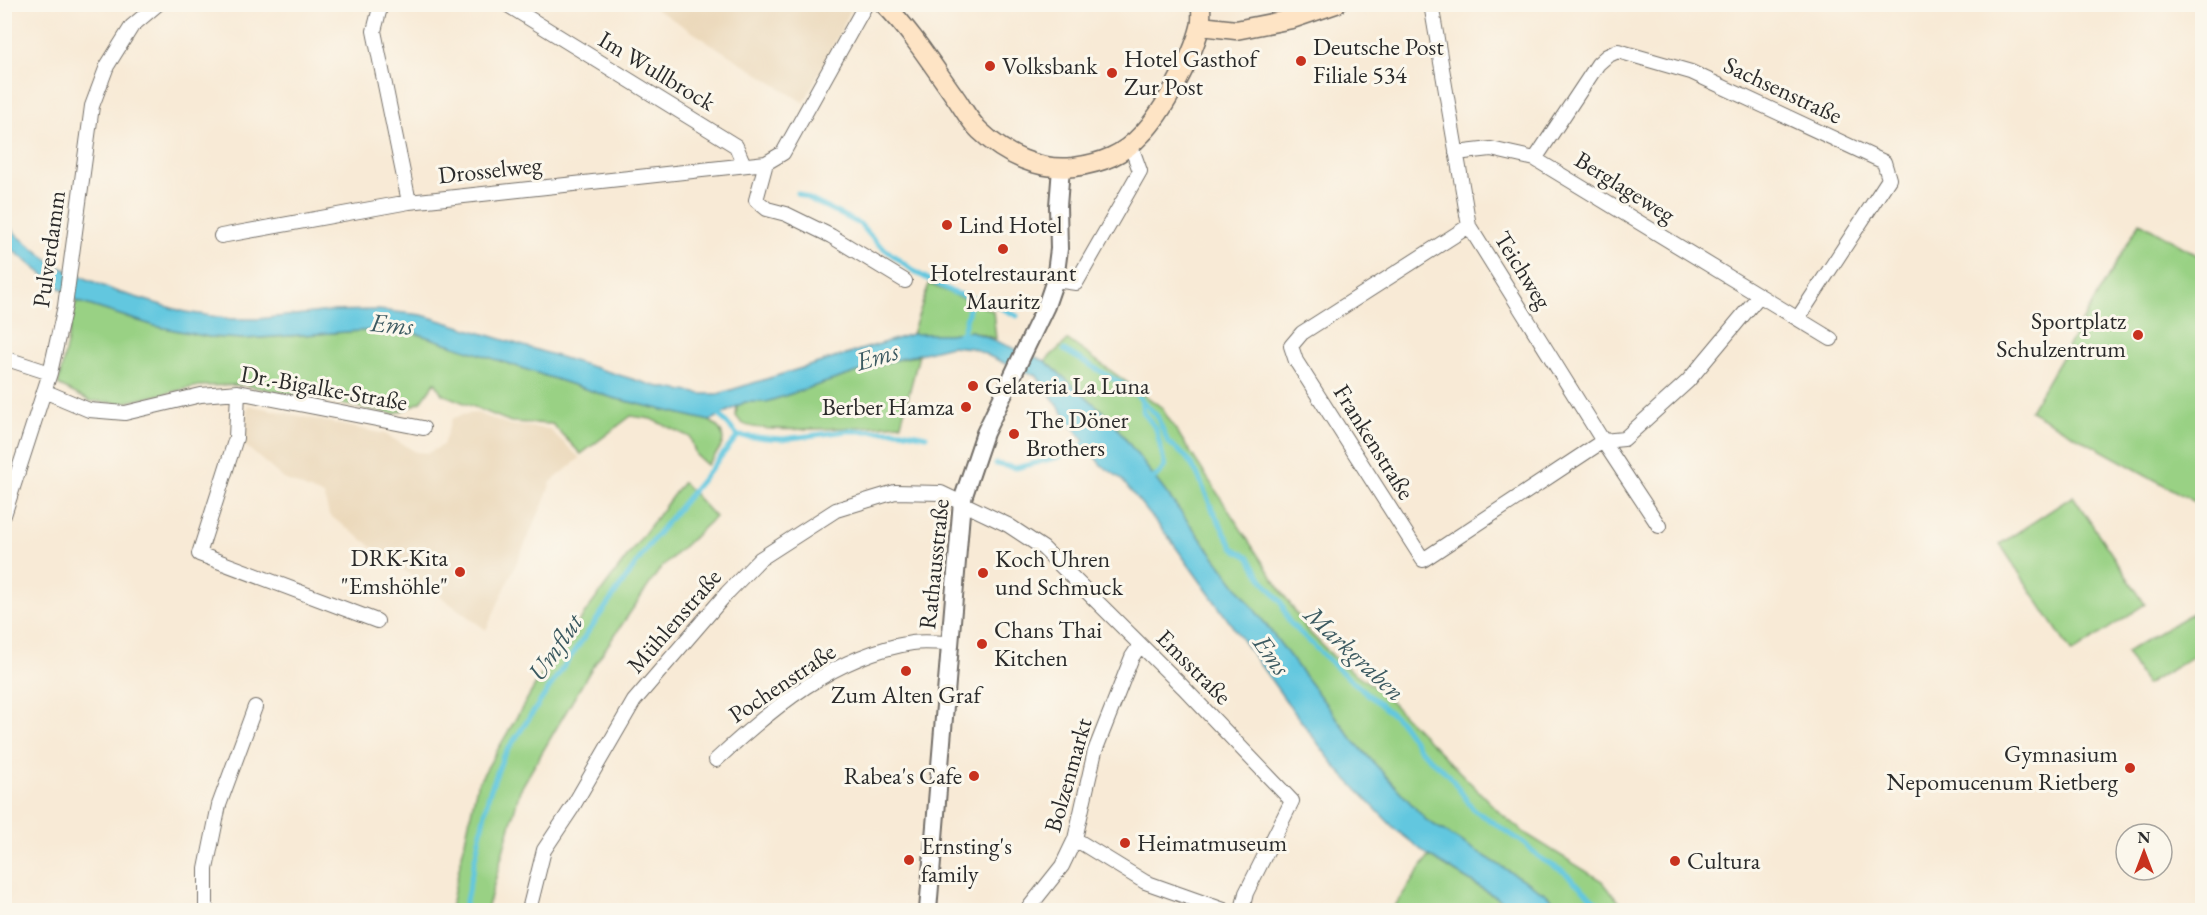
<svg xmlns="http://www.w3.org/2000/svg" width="2207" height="915" font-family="'EB Garamond',serif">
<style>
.built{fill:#ebd8ba}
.green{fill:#99d184;stroke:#627e58;stroke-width:1.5}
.water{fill:#62c7df;stroke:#467985;stroke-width:1.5}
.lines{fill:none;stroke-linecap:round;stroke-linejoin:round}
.stream{stroke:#62c7df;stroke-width:5}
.minor-casing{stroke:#736e67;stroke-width:16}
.tertiary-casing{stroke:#736e67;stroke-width:20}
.secondary-casing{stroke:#736e67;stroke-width:21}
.minor{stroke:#fff;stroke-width:14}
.tertiary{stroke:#fff;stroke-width:16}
.secondary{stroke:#fee4c5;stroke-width:18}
.poi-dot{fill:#c8321e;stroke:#fbf7ec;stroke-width:2}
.labels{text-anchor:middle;stroke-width:6;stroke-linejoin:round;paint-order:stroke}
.poi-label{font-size:24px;fill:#2b2b2b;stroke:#fbf7ec;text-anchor:start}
.street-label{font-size:24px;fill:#2b2b2b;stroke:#fbf7ec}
.water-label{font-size:26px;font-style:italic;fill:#3c5a61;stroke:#fbf7ec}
</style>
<rect width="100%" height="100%" fill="#fbf7ec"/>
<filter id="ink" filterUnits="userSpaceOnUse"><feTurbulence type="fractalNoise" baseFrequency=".0167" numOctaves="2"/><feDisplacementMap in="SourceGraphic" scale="12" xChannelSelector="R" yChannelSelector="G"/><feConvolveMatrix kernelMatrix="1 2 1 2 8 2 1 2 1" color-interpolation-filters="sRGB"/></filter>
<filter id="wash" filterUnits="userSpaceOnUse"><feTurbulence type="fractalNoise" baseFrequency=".008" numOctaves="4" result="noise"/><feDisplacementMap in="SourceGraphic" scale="24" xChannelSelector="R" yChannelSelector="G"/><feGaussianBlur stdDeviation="1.35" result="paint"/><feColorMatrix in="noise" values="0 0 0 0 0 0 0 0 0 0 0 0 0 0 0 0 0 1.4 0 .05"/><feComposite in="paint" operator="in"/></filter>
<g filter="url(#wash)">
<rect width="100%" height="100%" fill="#f8ead6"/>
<path class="built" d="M 854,4 L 804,103 L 650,5 Z
M 248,405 L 385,434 L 416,452 L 428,453 L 443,445 L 452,419 L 461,415 L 477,413 L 510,425 L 549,429 L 580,458 L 551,482 L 544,502 L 486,630 L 329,515 L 324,496 L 284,479 L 241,442 Z"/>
<path class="green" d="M 2140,222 L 2202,258 L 2202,506 L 2030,411 Z
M 929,284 L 993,311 L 996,339 L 971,331 L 949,334 L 912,334 Z
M 76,301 L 155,326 L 209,337 L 244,339 L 389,329 L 412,332 L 613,398 L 710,421 C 733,436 721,449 707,465 L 696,455 L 690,437 L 651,419 L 631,416 L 581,454 L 552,424 L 511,422 L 442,394 L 435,382 L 421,402 L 394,414 L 243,385 L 199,386 L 122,403 L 90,401 L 58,385 Z
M 1068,340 L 1161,407 L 1307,630 L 1339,662 L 1380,691 L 1500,813 L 1523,832 L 1602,881 L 1626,910 L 1564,910 L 1546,894 L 1426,820 L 1353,740 L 1108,416 L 1045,361 Z
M 919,355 L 901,424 C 874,426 759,436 742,423 C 739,421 738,418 736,416 L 737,406 L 745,402 L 766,402 L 891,361 Z
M 683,482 L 715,517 L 660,569 L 590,671 L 520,790 L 487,910 L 450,910 L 477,785 L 550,660 Z
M 2073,496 L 2145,604 L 2072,653 L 2000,544 Z
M 2202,607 L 2202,651 L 2146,685 L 2126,652 Z
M 1429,856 L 1517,910 L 1392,910 Z"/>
<path class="water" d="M 5,222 L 18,236 L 55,265 L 115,291 L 185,312 L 231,319 L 258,319 L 331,311 L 378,310 L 422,315 L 655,386 L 702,394 L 718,394 L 912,334 L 949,334 L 971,331 L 1045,361 L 1108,416 L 1353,740 L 1426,820 L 1546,894 L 1564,910 L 1517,910 L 1429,856 L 1395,829 L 1338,770 L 1289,705 L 1170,539 L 1120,478 L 1100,464 L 1036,375 L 1023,372 L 972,348 L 951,346 L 891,361 L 766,402 L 745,402 L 710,421 L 613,398 L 412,332 L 389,329 L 244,339 L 209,337 L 155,326 L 76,301 L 5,244 Z"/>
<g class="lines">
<path class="stream" d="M 797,193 L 860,224 L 877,243 L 915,272 L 952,292 L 972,298
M 957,336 L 963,332 L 972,298 L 989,302 L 1017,316
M 1064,350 L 1131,389 L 1157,416 L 1168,442 L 1186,457 L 1197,473 L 1212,509 L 1233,548 L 1249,557 L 1261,578 L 1281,602 L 1289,622 L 1339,670 L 1400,721 L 1420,750 L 1449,775 L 1473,809 L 1524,843 L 1540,858 L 1564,872 L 1605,910
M 1141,399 L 1143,412 L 1156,429 L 1165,466 L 1159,474 L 1151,480
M 738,436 L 783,439 L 847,431 L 901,431 L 926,436
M 996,464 L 1016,468 L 1058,457 L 1091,441
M 464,910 L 489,794 L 503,757 L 562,669 L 655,537 L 738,436 L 717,412"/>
</g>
</g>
<g filter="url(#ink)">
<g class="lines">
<g class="minor-casing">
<path id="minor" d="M 381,4 L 374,31 L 409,202
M 506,4 L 736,146 L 744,165
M 1431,4 L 1469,226 L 1603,441 L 1659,526
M 1456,153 L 1491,149 L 1535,159 L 1831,339
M 1535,159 L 1598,64 L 1607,56 L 1618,51 L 1691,72 L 1884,162 L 1889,179 L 1798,318
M 766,163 L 756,200 L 767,209 L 786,214 L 831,236 L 905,281
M 1469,226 L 1302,333 L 1291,346 L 1296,361 L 1423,560 L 1603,441 L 1624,439 L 1688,381 L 1759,296
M 221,236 L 409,202 L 766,163 L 783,153 L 866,4
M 1055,280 L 1076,283 L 1140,171 L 1131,146
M 4,358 L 50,373
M 44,391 L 89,410 L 125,413 L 201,395 L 238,392 L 423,428
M 238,392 L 236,438 L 199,554 L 377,621
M 4,515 L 50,373 L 65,306 L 92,106 L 107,66 L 132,26 L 158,4
M 716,760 C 772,708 835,655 912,643 C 924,641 937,643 949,643
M 1075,839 L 1145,882 L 1224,910
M 206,910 L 206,869 L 219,805 L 255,707
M 529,910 L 544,850 L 572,808 L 634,701 L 727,593 L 760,559 L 836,510 L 895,492 L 941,493 L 1008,525 L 1043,548 L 1183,687 L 1292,801 L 1246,893 L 1242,910
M 1027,910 L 1062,866 L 1075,839 L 1095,751 L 1132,657 L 1140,645"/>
</g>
<g class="tertiary-casing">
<path id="tertiary" d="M 928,910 L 962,501 L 985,433 L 1046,306 L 1055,280 L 1059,249 L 1058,206 L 1061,168"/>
</g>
<g class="secondary-casing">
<path id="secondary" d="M 884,4 C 911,31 931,63 953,94 C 962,106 969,121 980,131 C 1005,155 1039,171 1074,167 C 1102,163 1123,155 1142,134 C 1163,113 1193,56 1200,27 C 1202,20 1201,12 1201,4
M 1201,26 L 1236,30 L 1292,19 L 1336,4"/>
</g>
<use href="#minor" class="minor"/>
<use href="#tertiary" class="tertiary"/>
<use href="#secondary" class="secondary"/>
</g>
</g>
<g class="poi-dot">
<circle cx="1301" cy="61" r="6"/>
<circle cx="990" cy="66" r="6"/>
<circle cx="1112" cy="73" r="6"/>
<circle cx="947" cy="225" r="6"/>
<circle cx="1003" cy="249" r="6"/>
<circle cx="2138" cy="335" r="6"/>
<circle cx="973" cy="386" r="6"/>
<circle cx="966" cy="407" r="6"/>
<circle cx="1014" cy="434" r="6"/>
<circle cx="460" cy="572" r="6"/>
<circle cx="983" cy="573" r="6"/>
<circle cx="982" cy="644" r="6"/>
<circle cx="906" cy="671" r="6"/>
<circle cx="2130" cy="768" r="6"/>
<circle cx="974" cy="776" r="6"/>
<circle cx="1125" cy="843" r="6"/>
<circle cx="909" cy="860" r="6"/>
<circle cx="1675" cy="861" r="6"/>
</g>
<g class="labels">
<g class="poi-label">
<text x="1313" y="55">Deutsche Post<tspan x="1313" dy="28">Filiale 534</tspan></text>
<text x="1124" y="67">Hotel Gasthof<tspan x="1124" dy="28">Zur Post</tspan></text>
<text x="1002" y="74">Volksbank</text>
<text x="959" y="233">Lind Hotel</text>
<text x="1003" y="281" text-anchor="middle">Hotelrestaurant<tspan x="1003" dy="28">Mauritz</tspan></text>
<text x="2126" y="329" text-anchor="end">Sportplatz<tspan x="2126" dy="28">Schulzentrum</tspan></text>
<text x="985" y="394">Gelateria La Luna</text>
<text x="954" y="415" text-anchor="end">Berber Hamza</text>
<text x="1026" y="428">The Döner<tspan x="1026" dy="28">Brothers</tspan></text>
<text x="448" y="566" text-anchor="end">DRK-Kita<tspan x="448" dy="28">"Emshöhle"</tspan></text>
<text x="995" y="567">Koch Uhren<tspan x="995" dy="28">und Schmuck</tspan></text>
<text x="994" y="638">Chans Thai<tspan x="994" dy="28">Kitchen</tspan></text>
<text x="906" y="703" text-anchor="middle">Zum Alten Graf</text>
<text x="2118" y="762" text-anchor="end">Gymnasium<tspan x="2118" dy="28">Nepomucenum Rietberg</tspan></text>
<text x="962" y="784" text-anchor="end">Rabea's Cafe</text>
<text x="1137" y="851">Heimatmuseum</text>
<text x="921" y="854">Ernsting's<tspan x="921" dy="28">family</tspan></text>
<text x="1687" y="869">Cultura</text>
</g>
<g class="street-label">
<text transform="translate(657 71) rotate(31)" y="8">Im Wullbrock</text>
<text transform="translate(1783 90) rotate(25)" y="8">Sachsenstraße</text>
<text transform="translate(490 170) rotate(-6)" y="8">Drosselweg</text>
<text transform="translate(1625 187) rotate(32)" y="8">Berglageweg</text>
<text transform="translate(49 249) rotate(-82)" y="8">Pulverdamm</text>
<text transform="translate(1523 270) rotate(58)" y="8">Teichweg</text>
<text transform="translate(324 388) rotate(10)" y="8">Dr.-Bigalke-Straße</text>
<text transform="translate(1374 442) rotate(58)" y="8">Frankenstraße</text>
<text transform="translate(934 564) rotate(-84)" y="8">Rathausstraße</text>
<text transform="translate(674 621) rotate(-49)" y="8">Mühlenstraße</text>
<text transform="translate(1194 667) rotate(45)" y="8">Emsstraße</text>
<text transform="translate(782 683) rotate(-34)" y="8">Pochenstraße</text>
<text transform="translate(1068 775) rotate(-74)" y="8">Bolzenmarkt</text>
</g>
<g class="water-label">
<text transform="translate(392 324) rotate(5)" y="9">Ems</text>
<text transform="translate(877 356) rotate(-17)" y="9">Ems</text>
<text transform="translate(555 647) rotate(-55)" y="9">Umflut</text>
<text transform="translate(1355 653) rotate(43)" y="9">Markgraben</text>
<text transform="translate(1272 655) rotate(54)" y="9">Ems</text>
</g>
</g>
<rect width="2207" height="915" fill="none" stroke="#fbf7ec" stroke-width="24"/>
<g transform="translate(2144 852)"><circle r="28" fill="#fbf7ec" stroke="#a8a59f" stroke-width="1.5"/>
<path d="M0-4.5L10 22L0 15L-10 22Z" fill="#c8321e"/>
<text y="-9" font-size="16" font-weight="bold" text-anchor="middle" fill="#2b2b2b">N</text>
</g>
</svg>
